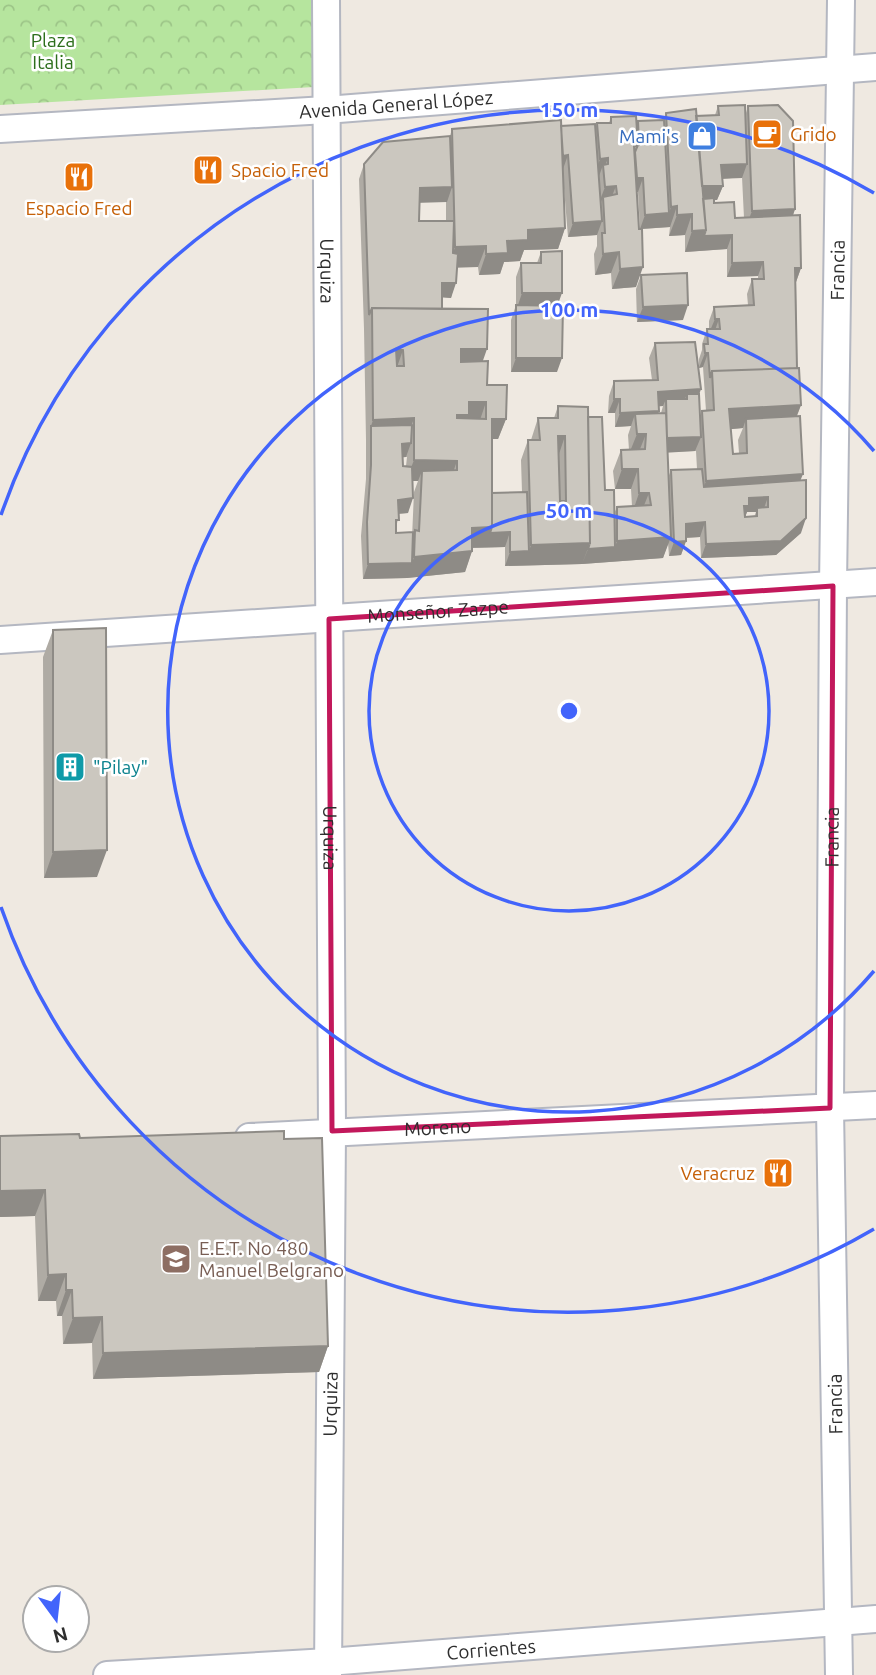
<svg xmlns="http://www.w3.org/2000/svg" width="876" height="1675" font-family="Ubuntu,sans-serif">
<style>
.park{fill:url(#park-crowns)}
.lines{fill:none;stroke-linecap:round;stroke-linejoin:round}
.street-casing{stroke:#b4b7c1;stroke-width:30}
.street{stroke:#fff;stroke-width:26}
.wall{fill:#afaba4;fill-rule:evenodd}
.shaded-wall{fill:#8e8b86}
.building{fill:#cbc7bf;stroke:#8e8b86;stroke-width:2;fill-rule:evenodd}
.marked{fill:none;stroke:#c2185b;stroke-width:5;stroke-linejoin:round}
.ring{fill:none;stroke:#4264fb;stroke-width:3.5}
.labels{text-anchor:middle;stroke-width:5;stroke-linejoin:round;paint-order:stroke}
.park-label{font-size:19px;fill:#2c6e1b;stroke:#fff}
.street-label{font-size:19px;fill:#2e2e2e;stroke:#fff}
.food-label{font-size:19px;fill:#c56008;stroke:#fff;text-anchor:start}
.shop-label{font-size:19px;fill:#366cbe;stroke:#fff;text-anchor:end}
.culture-label{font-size:19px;fill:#0d838f;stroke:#fff;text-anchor:start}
.education-label{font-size:19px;fill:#785e54;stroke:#fff;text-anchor:start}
.centre{fill:#4264fb;stroke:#fff;stroke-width:3.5}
.ring-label{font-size:21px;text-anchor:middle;font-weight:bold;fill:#4264fb;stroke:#fff;stroke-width:5;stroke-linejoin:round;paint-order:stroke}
</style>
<defs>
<pattern id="park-crowns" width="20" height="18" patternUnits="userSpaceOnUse" patternTransform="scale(1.75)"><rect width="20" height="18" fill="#b6e59e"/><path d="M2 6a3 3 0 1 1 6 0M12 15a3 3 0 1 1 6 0" fill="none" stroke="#9dc588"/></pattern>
</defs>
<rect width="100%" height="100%" fill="#efe9e1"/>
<path class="park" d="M 0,0 L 314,0 L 314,87 L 0,105 Z"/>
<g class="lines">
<g class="street-casing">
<g id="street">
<path id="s1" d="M 326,0 L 332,1131 L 328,1675"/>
<path id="s2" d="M 0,129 L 326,110 L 876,67"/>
<path id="s3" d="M 0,640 L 876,582"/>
<path id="s4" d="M 249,1137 L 876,1105"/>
<path id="s5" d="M 107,1675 L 328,1662 L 876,1619"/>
<path id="s6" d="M 839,1675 L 830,1108 L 833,586 L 841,0"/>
</g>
</g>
<use href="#street" class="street"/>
</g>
<path class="wall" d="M 718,106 L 746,113 L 748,106 L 795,209 L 793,215 L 801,268 L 796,282 L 797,368 L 801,405 L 797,416 L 800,481 L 801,533 L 776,555 L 701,558 L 700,537 L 686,538 L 686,541 L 681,555 L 669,556 L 668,543 L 663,558 L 582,564 L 505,566 L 505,547 L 472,548 L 472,551 L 465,572 L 407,578 L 363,579 L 361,536 L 366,479 L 366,440 L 364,329 L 359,179 L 364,164 L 450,136 L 452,129 L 561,126 L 595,130 L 597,123 L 609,123 L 611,117 L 637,124 L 638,121 L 664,120 L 666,113 L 696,116 L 715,115 ZM 563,176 L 568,237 L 597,235 L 597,246 L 594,254 L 595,275 L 611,273 L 612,289 L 636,287 L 642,229 L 670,227 L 669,236 L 685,235 L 685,252 L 727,249 L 727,277 L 758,276 L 758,279 L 752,279 L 747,294 L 748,305 L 714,307 L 709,321 L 709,329 L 707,329 L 702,344 L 702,350 L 699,359 L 699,368 L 703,367 L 706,411 L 702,411 L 700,417 L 699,395 L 655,343 L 649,358 L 652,380 L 614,381 L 609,396 L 608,413 L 615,413 L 615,427 L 631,426 L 628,435 L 629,450 L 621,450 L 613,471 L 615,489 L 631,489 L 632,506 L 617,507 L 614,514 L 605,490 L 588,417 L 558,406 L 554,418 L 538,418 L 531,440 L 528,440 L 521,460 L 522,492 L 492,493 L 492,439 L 498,439 L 506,419 L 487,385 L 483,361 L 442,309 L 442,297 L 451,298 L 457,267 L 478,267 L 479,275 L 500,274 L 504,262 L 520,261 L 524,250 L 558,249 L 565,228 ZM 742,177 L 744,218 L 735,218 L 714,203 L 714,200 L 717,200 L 723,186 L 722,179 ZM 637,192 L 638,192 L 640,229 L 639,229 ZM 419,202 L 446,202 L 446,221 L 419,221 ZM 659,406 L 663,406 L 661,413 L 658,413 ZM 743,428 L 738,440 L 739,453 L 733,454 L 731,429 ZM 696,451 L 697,469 L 671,470 L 668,478 L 667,452 ZM 403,457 L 407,457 L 406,466 L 403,466 ZM 412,481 L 418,481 L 414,492 L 412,538 L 396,533 L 396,528 L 399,514 L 408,513 ZM 747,512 L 756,512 L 754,517 L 745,517 Z
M 541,252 L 558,306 L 557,372 L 511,372 L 511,320 L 516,305 L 516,277 L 521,263 L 537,263 Z
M 641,275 L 683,320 L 637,322 L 636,289 Z
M 53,630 L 97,877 L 44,878 L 43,657 Z
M 80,1138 L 284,1139 L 328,1346 L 319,1372 L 93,1379 L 92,1343 L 63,1344 L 62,1316 L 57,1316 L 56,1301 L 38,1301 L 35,1216 L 0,1217 Z"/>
<path class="shaded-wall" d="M 568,155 L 563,169 L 560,156 Z
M 608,158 L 604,169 L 603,165 L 598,179 L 593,180 L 600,159 Z
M 747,164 L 742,178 L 716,179 L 721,165 Z
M 637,178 L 643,178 L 638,192 L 632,192 Z
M 616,186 L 608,206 L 603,197 L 599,207 L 597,208 L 605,187 Z
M 699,186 L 723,186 L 717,200 L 694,201 Z
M 452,187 L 447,202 L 414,203 L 420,188 Z
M 677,206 L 670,227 L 640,229 L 645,215 L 669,213 L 671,207 Z
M 795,209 L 788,230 L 744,232 L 752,211 Z
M 692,214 L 685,235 L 669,236 L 677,215 Z
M 602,221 L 597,235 L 568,237 L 573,223 Z
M 565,228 L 558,249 L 524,250 L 520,261 L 504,262 L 500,274 L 479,275 L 486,254 L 528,230 Z
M 706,230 L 732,235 L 727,249 L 685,252 L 692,231 Z
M 486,246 L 478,267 L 448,268 L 455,247 Z
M 619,252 L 611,273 L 595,275 L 603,254 Z
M 763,262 L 758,276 L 727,277 L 732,263 Z
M 643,267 L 636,287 L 612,289 L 620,269 Z
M 795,268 L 801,268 L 796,282 Z
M 442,283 L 456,283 L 451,298 L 437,297 Z
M 522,293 L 562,293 L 557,307 L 517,308 Z
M 688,305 L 683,320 L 637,322 L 643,307 Z
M 715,319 L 719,319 L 714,333 L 709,333 Z
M 396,349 L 403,350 L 396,370 Z
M 461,349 L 487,349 L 480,369 L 453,369 Z
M 705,353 L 708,353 L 703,367 L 699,368 Z
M 516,358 L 562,358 L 557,372 L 511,372 Z
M 701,389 L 696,404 L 687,399 L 687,394 L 683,404 L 666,399 L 663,406 L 653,407 L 658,392 Z
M 614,399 L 620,399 L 615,413 L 608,413 Z
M 469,402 L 486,402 L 479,423 L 461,436 L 457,415 Z
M 801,405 L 793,425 L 746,419 L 743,428 L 722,430 L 729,409 Z
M 659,411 L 653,425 L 635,414 L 631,426 L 615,427 L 620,413 Z
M 414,418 L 407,439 L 371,426 L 373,420 Z
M 492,419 L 506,419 L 498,439 L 485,439 Z
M 637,434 L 646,434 L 638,454 L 629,454 Z
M 558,436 L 565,436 L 558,457 Z
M 701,437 L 695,451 L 662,453 L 667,438 Z
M 411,443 L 406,457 L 397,458 L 402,444 Z
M 414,460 L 457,461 L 450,481 L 422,471 L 418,481 L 406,481 Z
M 622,469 L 638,469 L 631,489 L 615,489 Z
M 803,474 L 795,494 L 698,502 L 706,481 Z
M 639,493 L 649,493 L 641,513 L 632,514 Z
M 768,497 L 763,511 L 757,508 L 756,512 L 747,512 L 744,520 L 744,506 L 749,498 Z
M 413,498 L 408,513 L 393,514 L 398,500 Z
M 806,518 L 801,533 L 776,555 L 701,558 L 706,544 Z
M 705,522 L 700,537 L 681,538 L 686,524 Z
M 492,527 L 510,532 L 505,547 L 465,548 L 472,528 Z
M 671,537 L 663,558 L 582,564 L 588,549 L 615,547 L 617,541 Z
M 686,541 L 681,555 L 669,556 L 674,542 Z
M 590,543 L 582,564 L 505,566 L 510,552 L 529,551 L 531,545 Z
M 472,551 L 465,572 L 407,578 L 363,579 L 368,564 L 412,563 L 414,557 Z
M 107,850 L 97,877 L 44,878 L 53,852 Z
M 45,1190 L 35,1216 L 0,1217 L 0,1191 Z
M 66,1274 L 56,1301 L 38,1301 L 48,1275 Z
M 66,1290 L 72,1290 L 62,1316 L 57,1316 Z
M 102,1317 L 92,1343 L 63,1344 L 73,1318 Z
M 328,1346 L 319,1372 L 93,1379 L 103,1353 Z"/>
<path class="building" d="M 745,105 L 747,164 L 721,165 L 723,186 L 702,186 L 696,116 L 719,115 L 718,106 Z
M 778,105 L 793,121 L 795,209 L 752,211 L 748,106 Z
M 696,109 L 706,230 L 692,231 L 692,214 L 677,215 L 677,206 L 671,207 L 666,113 Z
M 636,116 L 638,145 L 634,146 L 639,229 L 642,229 L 643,267 L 620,269 L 619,252 L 603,254 L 602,233 L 605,233 L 603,197 L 617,194 L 616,186 L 605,187 L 603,165 L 608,164 L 608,158 L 600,159 L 597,123 L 611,123 L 611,117 Z
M 561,120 L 565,228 L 528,230 L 528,240 L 507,241 L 508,253 L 486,254 L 486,246 L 455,247 L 452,129 Z
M 664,120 L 669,213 L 645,215 L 643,178 L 637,178 L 635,152 L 638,145 L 635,145 L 639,145 L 638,121 Z
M 595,124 L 602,221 L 573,223 L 568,155 L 563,156 L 561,126 Z
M 450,136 L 452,187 L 420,188 L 419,221 L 454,221 L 453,253 L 458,254 L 456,283 L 442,283 L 442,309 L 372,308 L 369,315 L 364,164 L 383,142 Z
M 714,198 L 714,203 L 734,202 L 735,218 L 800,215 L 801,268 L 795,268 L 797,368 L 712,371 L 710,378 L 708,353 L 705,353 L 704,344 L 708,344 L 707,329 L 720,329 L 719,319 L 715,319 L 714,307 L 754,305 L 752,279 L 764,279 L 763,262 L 732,263 L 732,235 L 704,236 L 706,230 L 703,199 Z
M 562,251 L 562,293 L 522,293 L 521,263 L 541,263 L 541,252 Z
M 687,273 L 688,305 L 643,307 L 641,275 Z
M 516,305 L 563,306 L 562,358 L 516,358 Z
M 372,308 L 488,309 L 487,349 L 461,349 L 461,362 L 488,361 L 487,385 L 507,385 L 506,419 L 492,419 L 492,527 L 472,528 L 472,551 L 414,557 L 415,530 L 419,531 L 422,471 L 457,470 L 457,461 L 414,460 L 414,418 L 373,420 ZM 396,349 L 403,350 L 404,366 L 397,366 ZM 469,402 L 486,402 L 486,419 L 457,418 L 457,415 L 469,415 Z
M 695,342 L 701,389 L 658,392 L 659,411 L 620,413 L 620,399 L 614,399 L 614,381 L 658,380 L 655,343 Z
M 799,368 L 801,405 L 729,409 L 733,454 L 747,453 L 746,419 L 800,416 L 803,474 L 706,481 L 702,411 L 714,410 L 712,371 Z
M 687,394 L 699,394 L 701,437 L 667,438 L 666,399 L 687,399 Z
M 558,406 L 588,407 L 590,543 L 531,545 L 528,440 L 540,440 L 538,418 L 558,418 ZM 558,436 L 565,436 L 566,501 L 560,501 Z
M 666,413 L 671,537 L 617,541 L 617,507 L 651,505 L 649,493 L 639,493 L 638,469 L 622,469 L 621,450 L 645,449 L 646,434 L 637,434 L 635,414 Z
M 588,417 L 602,417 L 605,490 L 614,490 L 615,547 L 588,549 L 590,543 Z
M 412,425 L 411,443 L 402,444 L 403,466 L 412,467 L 413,498 L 398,500 L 399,520 L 396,520 L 396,533 L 413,532 L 412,563 L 368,564 L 367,522 L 371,465 L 371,426 Z
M 702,469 L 704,487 L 806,480 L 806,518 L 781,541 L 706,544 L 705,522 L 686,524 L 686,541 L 674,542 L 671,470 ZM 768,497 L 768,507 L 757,508 L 757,516 L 745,517 L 744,506 L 749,506 L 749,498 Z
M 527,492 L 529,551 L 510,552 L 510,532 L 490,533 L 492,527 L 492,493 Z
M 106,628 L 107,850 L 53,852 L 53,630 Z
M 284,1131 L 284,1139 L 322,1138 L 328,1346 L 103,1353 L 102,1317 L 73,1318 L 72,1290 L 66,1290 L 66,1274 L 48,1275 L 45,1190 L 0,1191 L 0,1136 L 79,1134 L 80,1138 Z"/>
<path class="marked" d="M 833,586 L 830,1108 L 332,1131 L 329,619 Z"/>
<g class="ring">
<circle cx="569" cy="711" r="200"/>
<path d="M874 971A401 401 0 1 1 874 451"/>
<path d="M874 1229A601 601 0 0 1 1 907M1 515A601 601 0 0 1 874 193"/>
</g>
<defs>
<g id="cafe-square" transform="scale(1.575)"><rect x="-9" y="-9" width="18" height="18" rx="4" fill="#e8710a" stroke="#fff"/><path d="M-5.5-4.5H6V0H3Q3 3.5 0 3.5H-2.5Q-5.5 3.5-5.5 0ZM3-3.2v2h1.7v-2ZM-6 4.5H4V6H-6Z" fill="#fff"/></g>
<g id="shop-square" transform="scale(1.575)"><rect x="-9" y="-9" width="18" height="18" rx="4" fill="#3f7fe0" stroke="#fff"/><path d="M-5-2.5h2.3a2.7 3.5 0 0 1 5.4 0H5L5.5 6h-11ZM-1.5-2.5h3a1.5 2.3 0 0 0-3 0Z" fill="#fff"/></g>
<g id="restaurant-square" transform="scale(1.575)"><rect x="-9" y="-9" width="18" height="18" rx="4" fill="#e8710a" stroke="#fff"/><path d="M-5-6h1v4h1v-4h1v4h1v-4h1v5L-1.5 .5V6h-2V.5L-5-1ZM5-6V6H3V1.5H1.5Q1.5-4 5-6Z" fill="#fff"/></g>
<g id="building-square" transform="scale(1.575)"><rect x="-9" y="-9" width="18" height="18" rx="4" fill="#0f9aa8" stroke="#fff"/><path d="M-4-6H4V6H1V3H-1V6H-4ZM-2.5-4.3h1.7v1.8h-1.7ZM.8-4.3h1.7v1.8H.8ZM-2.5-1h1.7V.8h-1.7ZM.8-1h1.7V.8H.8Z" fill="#fff"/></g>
<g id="school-square" transform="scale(1.575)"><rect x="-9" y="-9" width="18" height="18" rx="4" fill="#8d6e63" stroke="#fff"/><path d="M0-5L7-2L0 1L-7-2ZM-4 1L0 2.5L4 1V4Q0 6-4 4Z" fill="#fff"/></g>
</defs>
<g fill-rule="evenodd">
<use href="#cafe-square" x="767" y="134"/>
<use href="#shop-square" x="702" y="136"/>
<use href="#restaurant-square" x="208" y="170"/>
<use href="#restaurant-square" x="79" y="177"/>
<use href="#building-square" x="70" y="767"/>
<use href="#restaurant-square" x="778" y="1173"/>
<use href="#school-square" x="176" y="1259"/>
</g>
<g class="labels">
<g class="park-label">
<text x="53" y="47">Plaza<tspan x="53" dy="22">Italia</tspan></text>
</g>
<g class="street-label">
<text dy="7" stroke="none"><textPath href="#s2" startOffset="397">Avenida General López</textPath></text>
<text dy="7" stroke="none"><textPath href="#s1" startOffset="271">Urquiza</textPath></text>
<text dy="7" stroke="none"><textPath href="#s6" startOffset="1405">Francia</textPath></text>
<text dy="7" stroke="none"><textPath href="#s3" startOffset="439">Monseñor Zazpe</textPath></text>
<text dy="7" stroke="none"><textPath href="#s1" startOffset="838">Urquiza</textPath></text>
<text dy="7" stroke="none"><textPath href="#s6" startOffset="838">Francia</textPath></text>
<text dy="7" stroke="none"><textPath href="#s4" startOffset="189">Moreno</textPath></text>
<text transform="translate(330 1404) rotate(-89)" y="7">Urquiza</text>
<text transform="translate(835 1404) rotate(-91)" y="7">Francia</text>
<text dy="7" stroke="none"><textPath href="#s5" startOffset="385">Corrientes</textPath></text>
</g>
<g class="food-label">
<text x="790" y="141">Grido</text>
<text x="231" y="177">Spacio Fred</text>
<text x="79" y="215" text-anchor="middle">Espacio Fred</text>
<text x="755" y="1180" text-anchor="end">Veracruz</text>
</g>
<g class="shop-label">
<text x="679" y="143">Mami's</text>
</g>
<g class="culture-label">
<text x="93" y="774">"Pilay"</text>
</g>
<g class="education-label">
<text x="199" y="1255">E.E.T. No 480<tspan x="199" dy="22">Manuel Belgrano</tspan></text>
</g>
</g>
<circle cx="569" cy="711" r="10" class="centre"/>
<g class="ring-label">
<text x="569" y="117">150 m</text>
<text x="569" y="317">100 m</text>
<text x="569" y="518">50 m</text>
</g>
<g transform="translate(56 1619) rotate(165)"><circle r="33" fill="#ffffff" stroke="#ababab" stroke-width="2"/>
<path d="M0-5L12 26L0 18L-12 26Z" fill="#4264fb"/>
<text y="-10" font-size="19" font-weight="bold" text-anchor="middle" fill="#2e2e2e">N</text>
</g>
</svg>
